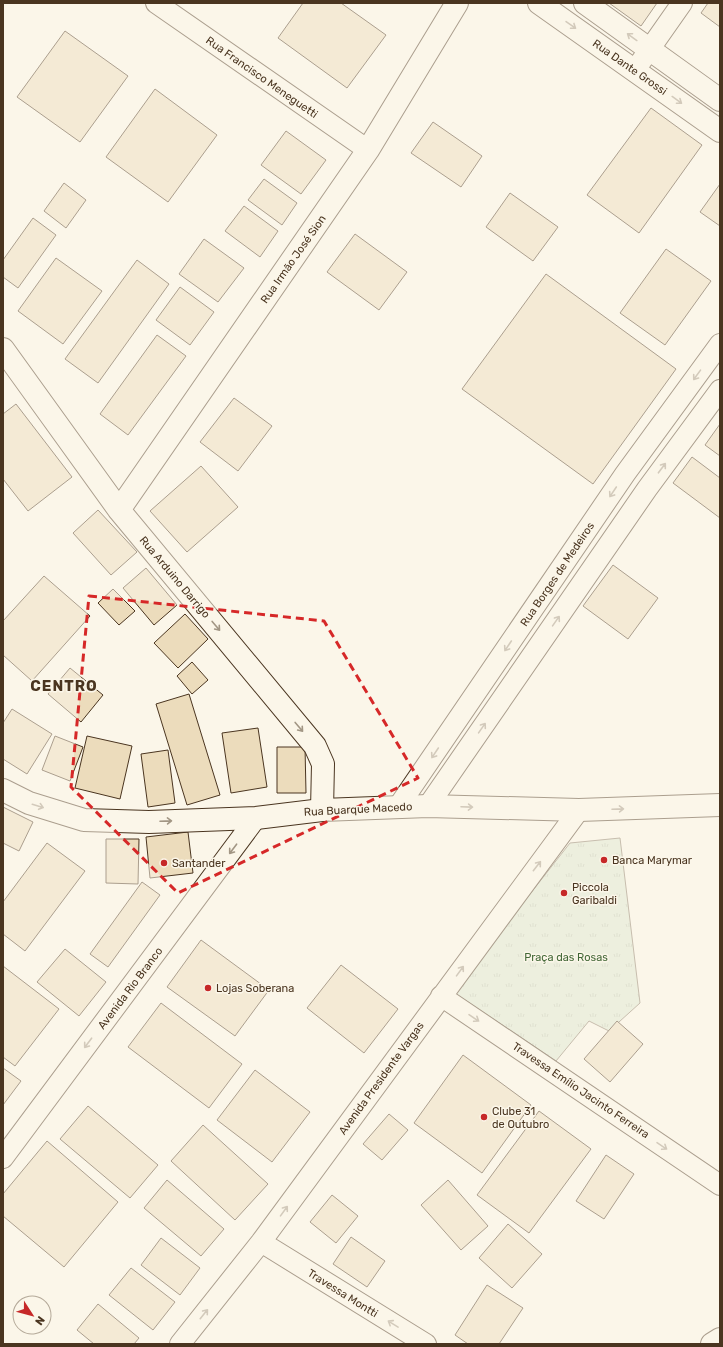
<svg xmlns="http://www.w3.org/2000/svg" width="723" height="1347" font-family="Rubik,sans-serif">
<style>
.park{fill:url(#park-tufts);stroke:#887966}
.building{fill:#ecdcbc;stroke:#4a3520}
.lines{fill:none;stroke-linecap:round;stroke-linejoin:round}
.minor-casing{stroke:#4a3520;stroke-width:22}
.tertiary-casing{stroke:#4a3520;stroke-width:24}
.secondary-casing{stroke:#4a3520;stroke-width:24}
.minor{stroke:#fbf6e9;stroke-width:20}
.tertiary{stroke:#fbf6e9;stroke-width:22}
.secondary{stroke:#fbf6e9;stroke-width:22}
.oneway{stroke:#a29684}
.marked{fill:none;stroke:#d62828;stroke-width:3;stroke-dasharray:8 5;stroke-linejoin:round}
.poi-dot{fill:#c62828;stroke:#fbf6e9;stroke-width:1.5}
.labels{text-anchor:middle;stroke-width:3;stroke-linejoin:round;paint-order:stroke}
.street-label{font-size:11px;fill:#4a3520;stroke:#fbf6e9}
.poi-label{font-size:11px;fill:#4a3520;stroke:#fbf6e9;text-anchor:start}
.park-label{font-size:11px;fill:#436837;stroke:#fbf6e9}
.district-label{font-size:15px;font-weight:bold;letter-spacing:1px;fill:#4a3520;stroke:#fbf6e9}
</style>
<defs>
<pattern id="park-tufts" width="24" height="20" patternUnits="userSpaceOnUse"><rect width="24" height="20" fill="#dce7d0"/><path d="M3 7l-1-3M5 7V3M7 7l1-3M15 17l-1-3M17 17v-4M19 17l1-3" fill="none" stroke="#bec7b2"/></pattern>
</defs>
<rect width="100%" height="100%" fill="#fbf6e9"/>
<path class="park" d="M 620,838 L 640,1003 L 609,1031 L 589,1021 L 556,1061 L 453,992 L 570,843 Z"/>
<path class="building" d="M 303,3 L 341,3 L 386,35 L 347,88 L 278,38 Z
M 609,3 L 657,3 L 641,26 Z
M 708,3 L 720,3 L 720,27 L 701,13 Z
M 65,31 L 128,76 L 80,142 L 17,97 Z
M 155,89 L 217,135 L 168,202 L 106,157 Z
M 651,108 L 702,145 L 639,233 L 587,195 Z
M 433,122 L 482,156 L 461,187 L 411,153 Z
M 286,131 L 326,160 L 301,194 L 261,165 Z
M 264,179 L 297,203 L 282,225 L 248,200 Z
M 64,183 L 86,200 L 66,228 L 44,211 Z
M 720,184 L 720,226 L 700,212 Z
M 510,193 L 558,227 L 533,261 L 486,227 Z
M 244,206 L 278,231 L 260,257 L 225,231 Z
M 33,218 L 56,235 L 18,288 L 3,277 L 3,260 Z
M 355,234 L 407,272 L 379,310 L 327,272 Z
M 204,239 L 244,268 L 218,302 L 179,274 Z
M 666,249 L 711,281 L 665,345 L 620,313 Z
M 56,258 L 102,291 L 63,344 L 18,311 Z
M 137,260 L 169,284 L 98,383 L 65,359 Z
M 546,274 L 676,369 L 593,484 L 462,389 Z
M 180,287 L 214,312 L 190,345 L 156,320 Z
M 157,335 L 186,356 L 128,435 L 100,414 Z
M 234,398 L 272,426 L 238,471 L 200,442 Z
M 16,404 L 72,477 L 28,511 L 3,479 L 3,414 Z
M 720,424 L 720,456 L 705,445 Z
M 692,457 L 720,478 L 720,518 L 673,483 Z
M 201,466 L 238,507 L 187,552 L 150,511 Z
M 98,510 L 137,552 L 111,575 L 73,533 Z
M 613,565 L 658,598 L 628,639 L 583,606 Z
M 146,568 L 177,605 L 154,625 L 123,588 Z
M 44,576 L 90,616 L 32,681 L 3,655 L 3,621 Z
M 113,589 L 135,611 L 119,625 L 98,603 Z
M 185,614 L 208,639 L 178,668 L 154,643 Z
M 192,662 L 208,680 L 192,694 L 177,676 Z
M 70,668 L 103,695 L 81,722 L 48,694 Z
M 189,694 L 220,795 L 187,805 L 156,704 Z
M 12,709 L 52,734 L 27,774 L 3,759 L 3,723 Z
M 258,728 L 267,787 L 231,793 L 222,733 Z
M 55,736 L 83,747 L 70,781 L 42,770 Z
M 87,736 L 132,746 L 120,799 L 75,788 Z
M 277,747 L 305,747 L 306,793 L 277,793 Z
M 168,750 L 175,803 L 148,807 L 141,754 Z
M 3,807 L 33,822 L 19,851 L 3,843 Z
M 188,832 L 193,873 L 150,878 L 146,837 Z
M 106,839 L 139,839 L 138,884 L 106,883 Z
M 47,843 L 85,871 L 25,951 L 3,934 L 3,902 Z
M 142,882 L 160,895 L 108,967 L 90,954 Z
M 201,940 L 269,990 L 235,1036 L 167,987 Z
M 65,949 L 106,982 L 79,1016 L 37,982 Z
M 341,965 L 398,1009 L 364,1053 L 307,1008 Z
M 3,966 L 59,1009 L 15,1066 L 3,1057 Z
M 161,1003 L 242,1064 L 209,1108 L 128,1047 Z
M 617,1021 L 643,1044 L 610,1082 L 584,1059 Z
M 463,1055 L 531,1105 L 482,1173 L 414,1123 Z
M 3,1068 L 21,1081 L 3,1105 Z
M 255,1070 L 310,1112 L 272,1162 L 217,1120 Z
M 88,1106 L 158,1165 L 130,1198 L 60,1139 Z
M 539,1111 L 591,1149 L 529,1233 L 477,1195 Z
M 389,1114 L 408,1130 L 382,1160 L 363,1144 Z
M 203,1125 L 268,1184 L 235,1220 L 171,1161 Z
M 47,1141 L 118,1202 L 64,1267 L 3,1216 L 3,1194 Z
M 606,1155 L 634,1174 L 604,1219 L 576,1201 Z
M 167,1180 L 224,1229 L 201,1256 L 144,1208 Z
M 448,1180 L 488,1226 L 461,1250 L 421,1205 Z
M 332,1195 L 358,1216 L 336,1243 L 310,1222 Z
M 508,1224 L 542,1254 L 512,1288 L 479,1258 Z
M 351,1237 L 385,1261 L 367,1287 L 333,1264 Z
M 161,1238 L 200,1268 L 180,1295 L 141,1265 Z
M 131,1268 L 175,1302 L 153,1330 L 109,1295 Z
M 487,1285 L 523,1308 L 499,1344 L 468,1344 L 455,1335 Z
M 98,1304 L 139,1338 L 134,1344 L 94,1344 L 77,1330 Z"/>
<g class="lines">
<g class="minor-casing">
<path id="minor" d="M 156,3 L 368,150
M 635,70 L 682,3
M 428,806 L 647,489 L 720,390
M 398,807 L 625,474 L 720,344
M 441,996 L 720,1185
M 3,1158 L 256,818
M 261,1242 L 426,1344
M 180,1344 L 261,1242 L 579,810"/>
</g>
<g class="tertiary-casing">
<path id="tertiary" d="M 539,3 L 720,131
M 585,3 L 720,100
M 3,349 L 119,510 L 315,746 L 323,764 L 322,810
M 119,510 L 368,150 L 457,3"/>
</g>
<g class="secondary-casing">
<path id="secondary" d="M 3,790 L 29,803 L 84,820 L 149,822 L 256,818 L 322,810 L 428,806 L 579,810 L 720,805
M 712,1344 L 720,1339"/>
</g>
<use href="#minor" class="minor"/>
<use href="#tertiary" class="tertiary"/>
<use href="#secondary" class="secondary"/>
</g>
<defs><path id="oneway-shaft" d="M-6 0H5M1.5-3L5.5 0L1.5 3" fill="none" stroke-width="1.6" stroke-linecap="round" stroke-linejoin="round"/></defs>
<g class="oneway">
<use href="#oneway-shaft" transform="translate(571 25) rotate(35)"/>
<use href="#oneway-shaft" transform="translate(632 37) rotate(-144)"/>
<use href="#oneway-shaft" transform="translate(677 100) rotate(36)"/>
<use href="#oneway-shaft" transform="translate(697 375) rotate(126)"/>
<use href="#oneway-shaft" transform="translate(662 468) rotate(-53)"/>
<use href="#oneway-shaft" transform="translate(613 492) rotate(124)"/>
<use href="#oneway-shaft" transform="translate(556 621) rotate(-55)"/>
<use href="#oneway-shaft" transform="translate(216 626) rotate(50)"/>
<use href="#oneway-shaft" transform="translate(508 646) rotate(124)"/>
<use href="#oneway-shaft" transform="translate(299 727) rotate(50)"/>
<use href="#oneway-shaft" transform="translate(482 728) rotate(-55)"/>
<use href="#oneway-shaft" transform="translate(435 753) rotate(124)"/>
<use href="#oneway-shaft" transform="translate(38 806) rotate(17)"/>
<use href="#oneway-shaft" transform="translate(467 807) rotate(2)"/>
<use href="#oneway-shaft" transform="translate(618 809) rotate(-2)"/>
<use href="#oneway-shaft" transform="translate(166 821) rotate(-2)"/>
<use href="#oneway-shaft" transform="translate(233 849) rotate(127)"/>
<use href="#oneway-shaft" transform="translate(537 866) rotate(-52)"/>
<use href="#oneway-shaft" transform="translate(460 971) rotate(-54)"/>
<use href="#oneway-shaft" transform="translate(474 1018) rotate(34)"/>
<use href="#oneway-shaft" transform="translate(88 1043) rotate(127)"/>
<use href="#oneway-shaft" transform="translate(662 1146) rotate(34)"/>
<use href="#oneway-shaft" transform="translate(284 1211) rotate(-54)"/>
<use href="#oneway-shaft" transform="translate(204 1314) rotate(-51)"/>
<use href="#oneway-shaft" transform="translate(393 1324) rotate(-148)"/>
</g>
<path d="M0 0H723V1347H0ZM 89,596 L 324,621 L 418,778 L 178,893 L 71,787 Z" fill="#fbf6e9" fill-opacity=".55" fill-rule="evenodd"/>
<path class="marked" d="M 89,596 L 324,621 L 418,778 L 178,893 L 71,787 Z"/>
<g class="poi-dot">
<circle cx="604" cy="860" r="4"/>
<circle cx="164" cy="863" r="4"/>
<circle cx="564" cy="893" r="4"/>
<circle cx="208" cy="988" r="4"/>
<circle cx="484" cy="1117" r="4"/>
</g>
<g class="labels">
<g class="street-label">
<text transform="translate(630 67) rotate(35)" y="4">Rua Dante Grossi</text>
<text transform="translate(262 77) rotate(35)" y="4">Rua Francisco Meneguetti</text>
<text transform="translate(293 259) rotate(-55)" y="4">Rua Irmão José Sion</text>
<text transform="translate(557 574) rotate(-56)" y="4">Rua Borges de Medeiros</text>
<text transform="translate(175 577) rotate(50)" y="4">Rua Arduino Darrigo</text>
<text transform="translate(358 809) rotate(-3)" y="4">Rua Buarque Macedo</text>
<text transform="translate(130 988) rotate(-53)" y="4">Avenida Rio Branco</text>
<text transform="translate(381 1078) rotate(-54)" y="4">Avenida Presidente Vargas</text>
<text transform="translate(581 1090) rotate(34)" y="4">Travessa Emílio Jacinto Ferreira</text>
<text transform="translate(343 1293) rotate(32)" y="4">Travessa Montti</text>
</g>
<g class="poi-label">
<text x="612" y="864">Banca Marymar</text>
<text x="172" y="867">Santander</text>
<text x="572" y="891">Piccola<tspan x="572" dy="13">Garibaldi</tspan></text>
<text x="216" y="992">Lojas Soberana</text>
<text x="492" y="1115">Clube 31<tspan x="492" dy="13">de Outubro</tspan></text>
</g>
<g class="park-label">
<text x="566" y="961">Praça das Rosas</text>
</g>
<g class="district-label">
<text x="64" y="691">CENTRO</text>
</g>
</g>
<rect width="723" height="1347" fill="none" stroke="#4a3520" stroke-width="8"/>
<g transform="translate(32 1315) rotate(126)"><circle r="19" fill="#fbf6e9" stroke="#b4a999"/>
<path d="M0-3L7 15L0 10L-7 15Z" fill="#c62828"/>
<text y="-6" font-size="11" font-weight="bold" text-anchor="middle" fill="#4a3520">N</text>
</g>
</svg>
